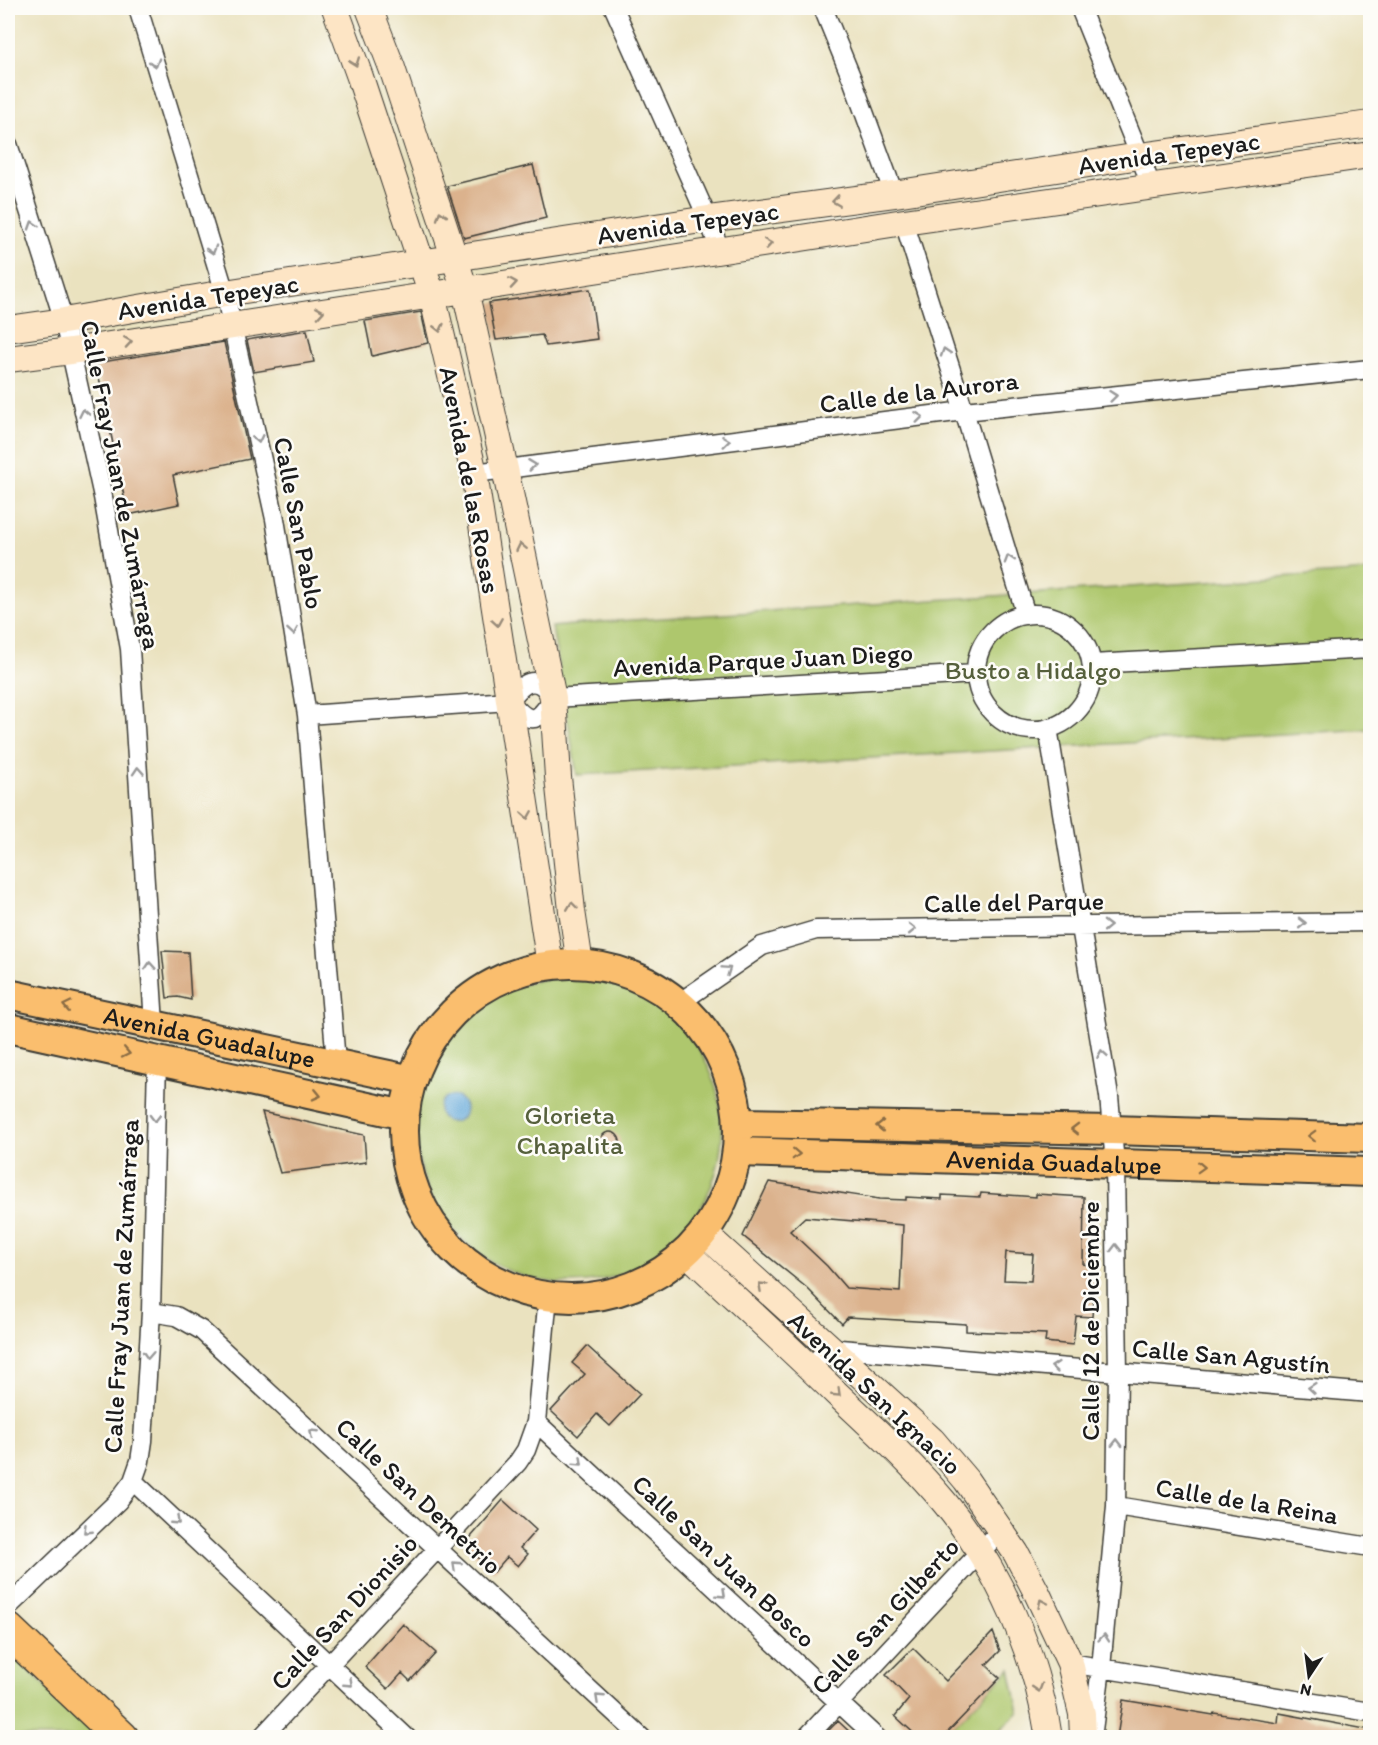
<svg xmlns="http://www.w3.org/2000/svg" width="1378" height="1745" font-family="Itim,sans-serif">
<style>
.green{fill:#aec76d;stroke:#657244;stroke-width:1.5}
.water{fill:#65a9da;stroke:#40627b;stroke-width:1.5}
.building{fill:#dbb28d;fill-rule:evenodd}
.lines{fill:none;stroke-linecap:round;stroke-linejoin:round}
.street-casing{stroke:#3b3a34;stroke-width:21}
.secondary-casing{stroke:#3b3a34;stroke-width:28}
.primary-casing{stroke:#3b3a34;stroke-width:32}
.highway-casing{stroke:#3b3a34;stroke-width:36}
.street{stroke:#fff;stroke-width:18}
.secondary{stroke:#fde5c5;stroke-width:26}
.primary{stroke:#fabe6e;stroke-width:28}
.highway{stroke:#fabe6e;stroke-width:33}
.oneway{stroke:#988b79}
.oneway2{stroke:#999}
.oneway3{stroke:#8b6d45}
.labels{text-anchor:middle;stroke-width:5;stroke-linejoin:round;paint-order:stroke}
.street-label{font-size:26px;fill:#1c1c1c;stroke:#fdfcf7}
.park-label{font-size:26px;fill:#56603c;stroke:#fdfcf7}
</style>
<rect width="100%" height="100%" fill="#fdfcf7"/>
<filter id="ink" filterUnits="userSpaceOnUse"><feTurbulence type="fractalNoise" baseFrequency=".0167" numOctaves="2"/><feDisplacementMap in="SourceGraphic" scale="12" xChannelSelector="R" yChannelSelector="G"/><feConvolveMatrix kernelMatrix="1 2 1 2 8 2 1 2 1" color-interpolation-filters="sRGB"/></filter>
<filter id="wash" filterUnits="userSpaceOnUse"><feTurbulence type="fractalNoise" baseFrequency=".008" numOctaves="4" result="noise"/><feDisplacementMap in="SourceGraphic" scale="24" xChannelSelector="R" yChannelSelector="G"/><feGaussianBlur stdDeviation="1.35" result="paint"/><feColorMatrix in="noise" values="0 0 0 0 0 0 0 0 0 0 0 0 0 0 0 0 0 1.4 0 .05"/><feComposite in="paint" operator="in"/></filter>
<g filter="url(#wash)">
<rect width="100%" height="100%" fill="#eae2bf"/>
<path class="green" d="M 1370,571 L 1370,729 L 577,775 L 552,627 L 603,622 Z
M416 1130a153 153 0 1 1 306 0a153 153 0 1 1-306 0Z
M 8,1650 L 99,1737 L 8,1737 Z
M 1010,1669 L 1019,1712 L 992,1737 L 943,1737 Z"/>
<path class="water" d="M439 1109a13 13 0 1 1 26 0a13 13 0 1 1-26 0Z"/>
<g id="blocks">
<path class="building" d="M 533,165 L 546,218 L 464,238 L 447,186 Z
M 590,289 L 597,339 L 546,346 L 542,335 L 496,340 L 489,303 Z
M 421,312 L 428,343 L 372,356 L 365,321 Z
M 307,330 L 314,362 L 254,372 L 247,340 Z
M 224,342 L 250,459 L 173,475 L 179,504 L 128,515 L 96,363 Z
M 162,951 L 188,952 L 191,1000 L 178,997 L 167,998 Z
M 262,1112 L 364,1135 L 366,1162 L 280,1173 Z
M600 1142a10 10 0 1 1 20 0a10 10 0 1 1-20 0Z
M 769,1182 L 879,1199 L 906,1200 L 906,1197 L 942,1199 L 942,1195 L 980,1197 L 981,1193 L 1036,1197 L 1036,1194 L 1084,1197 L 1083,1264 L 1096,1266 L 1092,1317 L 1076,1316 L 1073,1345 L 1045,1342 L 1046,1334 L 966,1331 L 966,1324 L 848,1317 L 842,1324 L 807,1288 L 743,1236 ZM 805,1217 L 903,1225 L 900,1292 L 846,1288 L 827,1266 L 790,1231 ZM 1006,1252 L 1033,1254 L 1031,1281 L 1004,1280 Z
M 587,1346 L 640,1394 L 610,1426 L 597,1414 L 578,1436 L 551,1411 L 585,1374 L 572,1363 Z
M 503,1500 L 536,1530 L 520,1548 L 528,1554 L 518,1566 L 507,1557 L 494,1572 L 464,1545 Z
M 403,1624 L 436,1653 L 410,1681 L 402,1673 L 388,1689 L 365,1667 Z
M 993,1632 L 1000,1651 L 986,1665 L 1000,1678 L 943,1737 L 918,1737 L 895,1716 L 909,1699 L 886,1675 L 913,1648 L 946,1681 Z
M 1123,1700 L 1213,1715 L 1214,1713 L 1278,1723 L 1279,1713 L 1371,1730 L 1371,1737 L 1117,1737 Z
M 838,1721 L 855,1737 L 822,1737 Z"/>
</g>
</g>
<g filter="url(#ink)">
<use href="#blocks" fill-opacity="0" stroke="#3b3a34" stroke-width="1.5"/>
<g class="lines">
<g class="street-casing">
<path id="street" d="M 138,8 L 225,293 L 275,519 L 307,715 L 336,1062
M 614,8 L 708,219 L 721,252
M 823,8 L 852,79 L 894,194
M 1080,8 L 1140,156 L 1151,186
M 8,144 L 64,321 L 103,497 L 130,649 L 154,1024
M 904,222 L 964,411 L 1026,615
M 474,473 L 964,411 L 1370,369
M976 672a58 58 0 1 1 116 0a58 58 0 1 1-116 0Z
M 1092,664 L 1370,649
M 509,701 C 530,724 536,725 553,698
M 307,715 L 509,701 C 517,691 529,674 544,687 C 547,691 550,695 553,698 L 976,674
M 1048,728 L 1109,1096 L 1115,1164 L 1118,1372 L 1116,1506 L 1101,1668 L 1092,1738
M 679,1003 L 762,946 L 816,930 L 1370,922
M 151,1312 L 176,1316 L 201,1330 L 642,1738
M 810,1368 L 828,1348 L 1370,1393
M 536,1422 L 877,1738
M 133,1481 L 407,1738
M 1116,1506 L 1370,1547
M 8,1607 L 118,1501 L 133,1481 L 140,1461 L 143,1441 L 151,1312 L 157,1060
M 1070,1663 L 1370,1712
M 261,1738 L 518,1462 L 526,1450 L 536,1422 L 548,1296
M 806,1738 L 1001,1530"/>
</g>
<g class="secondary-casing">
<path id="secondary" d="M 335,8 L 360,77 L 432,295 L 474,473 L 550,965
M 369,8 L 392,68 L 465,290 L 505,469 L 553,698 L 558,777 L 572,911 L 580,964
M 8,329 L 64,321 L 225,293 L 708,219 L 894,194 L 1140,156 L 1370,124
M 8,359 L 71,351 L 904,222 L 1370,155
M 704,1233 L 932,1440 L 966,1480 L 1016,1553 L 1037,1593 L 1070,1663 L 1082,1714 L 1083,1738
M 686,1252 C 736,1299 787,1345 836,1393 C 873,1428 912,1463 945,1503 C 999,1569 1036,1653 1049,1738"/>
</g>
<g class="primary-casing">
<g id="primary">
<circle cx="571" cy="1131" r="167"/>
<path id="s1" d="M 8,994 L 412,1080"/>
<path d="M 8,1028 L 404,1115"/>
<path d="M 739,1123 L 1112,1130 L 1370,1138"/>
<path id="s2" d="M 738,1152 L 1370,1172"/>
</g>
</g>
<g class="highway-casing">
<path id="highway" d="M 8,1630 L 122,1738"/>
</g>
<use href="#street" class="street"/>
<use href="#secondary" class="secondary"/>
<use href="#primary" class="primary"/>
<use href="#highway" class="highway"/>
</g>
<defs><path id="oneway-chevron" d="M-2-3.5L2.5 0L-2 3.5" fill="none" stroke-width="1.6" stroke-linecap="round" stroke-linejoin="round" transform="scale(1.5)"/></defs>
<g class="oneway">
<use href="#oneway-chevron" transform="translate(355 62) rotate(70)"/>
<use href="#oneway-chevron" transform="translate(836 201) rotate(172)"/>
<use href="#oneway-chevron" transform="translate(441 215) rotate(-109)"/>
<use href="#oneway-chevron" transform="translate(768 244) rotate(-9)"/>
<use href="#oneway-chevron" transform="translate(513 283) rotate(-9)"/>
<use href="#oneway-chevron" transform="translate(320 312) rotate(-9)"/>
<use href="#oneway-chevron" transform="translate(439 328) rotate(77)"/>
<use href="#oneway-chevron" transform="translate(128 342) rotate(-9)"/>
<use href="#oneway-chevron" transform="translate(521 547) rotate(-102)"/>
<use href="#oneway-chevron" transform="translate(497 622) rotate(81)"/>
<use href="#oneway-chevron" transform="translate(527 815) rotate(81)"/>
<use href="#oneway-chevron" transform="translate(572 906) rotate(-97)"/>
<use href="#oneway-chevron" transform="translate(762 1286) rotate(-137)"/>
<use href="#oneway-chevron" transform="translate(837 1393) rotate(44)"/>
<use href="#oneway-chevron" transform="translate(1042 1603) rotate(-115)"/>
<use href="#oneway-chevron" transform="translate(1038 1688) rotate(73)"/>
</g>
<g class="oneway2">
<use href="#oneway-chevron" transform="translate(155 63) rotate(73)"/>
<use href="#oneway-chevron" transform="translate(33 225) rotate(-108)"/>
<use href="#oneway-chevron" transform="translate(212 250) rotate(73)"/>
<use href="#oneway-chevron" transform="translate(945 352) rotate(-108)"/>
<use href="#oneway-chevron" transform="translate(1113 396) rotate(-6)"/>
<use href="#oneway-chevron" transform="translate(84 413) rotate(-102)"/>
<use href="#oneway-chevron" transform="translate(919 417) rotate(-7)"/>
<use href="#oneway-chevron" transform="translate(258 439) rotate(78)"/>
<use href="#oneway-chevron" transform="translate(726 441) rotate(-7)"/>
<use href="#oneway-chevron" transform="translate(532 465) rotate(-7)"/>
<use href="#oneway-chevron" transform="translate(1009 559) rotate(-107)"/>
<use href="#oneway-chevron" transform="translate(293 631) rotate(81)"/>
<use href="#oneway-chevron" transform="translate(138 771) rotate(-94)"/>
<use href="#oneway-chevron" transform="translate(1302 923) rotate(-1)"/>
<use href="#oneway-chevron" transform="translate(1107 926) rotate(-1)"/>
<use href="#oneway-chevron" transform="translate(912 929) rotate(-1)"/>
<use href="#oneway-chevron" transform="translate(150 966) rotate(-94)"/>
<use href="#oneway-chevron" transform="translate(727 970) rotate(-34)"/>
<use href="#oneway-chevron" transform="translate(1102 1054) rotate(-100)"/>
<use href="#oneway-chevron" transform="translate(155 1118) rotate(91)"/>
<use href="#oneway-chevron" transform="translate(1116 1248) rotate(-91)"/>
<use href="#oneway-chevron" transform="translate(148 1355) rotate(93)"/>
<use href="#oneway-chevron" transform="translate(1055 1367) rotate(-175)"/>
<use href="#oneway-chevron" transform="translate(1312 1388) rotate(-175)"/>
<use href="#oneway-chevron" transform="translate(313 1433) rotate(-137)"/>
<use href="#oneway-chevron" transform="translate(1117 1443) rotate(-89)"/>
<use href="#oneway-chevron" transform="translate(579 1462) rotate(43)"/>
<use href="#oneway-chevron" transform="translate(176 1521) rotate(43)"/>
<use href="#oneway-chevron" transform="translate(87 1530) rotate(136)"/>
<use href="#oneway-chevron" transform="translate(456 1565) rotate(-137)"/>
<use href="#oneway-chevron" transform="translate(722 1594) rotate(43)"/>
<use href="#oneway-chevron" transform="translate(1104 1638) rotate(-85)"/>
<use href="#oneway-chevron" transform="translate(349 1683) rotate(43)"/>
<use href="#oneway-chevron" transform="translate(599 1698) rotate(-137)"/>
</g>
<g class="oneway3">
<use href="#oneway-chevron" transform="translate(67 1006) rotate(-168)"/>
<use href="#oneway-chevron" transform="translate(126 1053) rotate(12)"/>
<use href="#oneway-chevron" transform="translate(317 1095) rotate(13)"/>
<use href="#oneway-chevron" transform="translate(880 1126) rotate(-179)"/>
<use href="#oneway-chevron" transform="translate(1075 1129) rotate(-179)"/>
<use href="#oneway-chevron" transform="translate(1312 1136) rotate(-178)"/>
<use href="#oneway-chevron" transform="translate(796 1154) rotate(2)"/>
<use href="#oneway-chevron" transform="translate(1201 1167) rotate(2)"/>
</g>
</g>
<g class="labels">
<g class="street-label">
<text transform="translate(1169 153) rotate(-8)" y="9">Avenida Tepeyac</text>
<text transform="translate(688 223) rotate(-8)" y="9">Avenida Tepeyac</text>
<text transform="translate(208 297) rotate(-9)" y="9">Avenida Tepeyac</text>
<text transform="translate(919 392) rotate(-7)" y="9">Calle de la Aurora</text>
<text transform="translate(470 480) rotate(79)" y="9">Avenida de las Rosas</text>
<text transform="translate(121 485) rotate(79)" y="9">Calle Fray Juan de Zumárraga</text>
<text transform="translate(299 523) rotate(79)" y="9">Calle San Pablo</text>
<text transform="translate(763 660) rotate(-3)" y="9">Avenida Parque Juan Diego</text>
<text transform="translate(1014 902) rotate(-1)" y="9">Calle del Parque</text>
<text dy="9" stroke="none"><textPath href="#s1" startOffset="206">Avenida Guadalupe</textPath></text>
<text dy="9" stroke="none"><textPath href="#s2" startOffset="316">Avenida Guadalupe</textPath></text>
<text transform="translate(121 1286) rotate(-87)" y="9">Calle Fray Juan de Zumárraga</text>
<text transform="translate(1090 1321) rotate(-90)" y="9">Calle 12 de Diciembre</text>
<text transform="translate(1231 1356) rotate(5)" y="9">Calle San Agustín</text>
<text transform="translate(875 1393) rotate(43)" y="9">Avenida San Ignacio</text>
<text transform="translate(419 1496) rotate(43)" y="9">Calle San Demetrio</text>
<text transform="translate(1247 1501) rotate(9)" y="9">Calle de la Reina</text>
<text transform="translate(724 1561) rotate(43)" y="9">Calle San Juan Bosco</text>
<text transform="translate(344 1612) rotate(-47)" y="9">Calle San Dionisio</text>
<text transform="translate(885 1616) rotate(-47)" y="9">Calle San Gilberto</text>
</g>
<g class="park-label">
<text x="1033" y="679">Busto a Hidalgo</text>
<text x="570" y="1124">Glorieta<tspan x="570" dy="30">Chapalita</tspan></text>
</g>
</g>
<rect width="1378" height="1745" fill="none" stroke="#fdfcf7" stroke-width="30"/>
<g transform="translate(1309 1676) rotate(193)" stroke="#fdfcf7" stroke-width="4.5" paint-order="stroke">
<path d="M0-4.5L10 22L0 15L-10 22Z" fill="#1c1c1c"/>
<text y="-9" font-size="16" font-weight="bold" text-anchor="middle" fill="#1c1c1c">N</text>
</g>
</svg>
